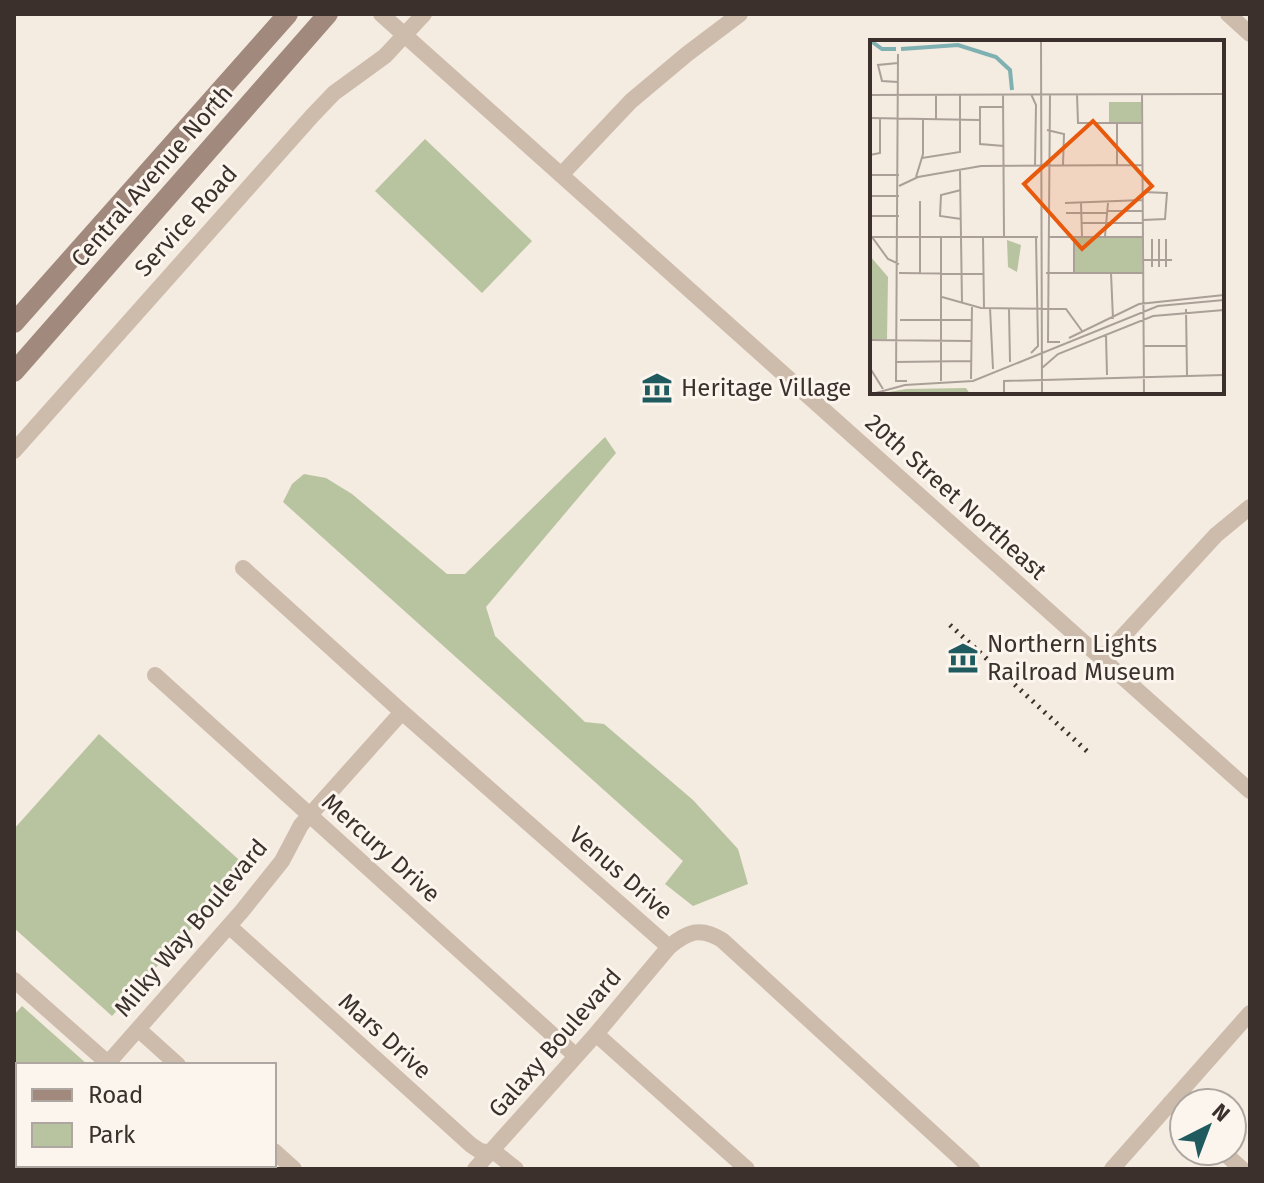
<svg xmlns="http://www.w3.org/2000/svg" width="1264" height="1183" font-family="'Fira Sans',sans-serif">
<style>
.green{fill:#b8c4a0}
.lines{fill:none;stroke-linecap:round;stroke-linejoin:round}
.street{stroke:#cdbbac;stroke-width:16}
.secondary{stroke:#a18a7d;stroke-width:20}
.rail{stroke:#3b302b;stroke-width:5;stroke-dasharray:2 6;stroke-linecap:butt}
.labels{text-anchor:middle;stroke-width:6;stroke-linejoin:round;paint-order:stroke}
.street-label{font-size:24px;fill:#3b302b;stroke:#fbf5ee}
.poi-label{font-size:24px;fill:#3b302b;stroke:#fbf5ee;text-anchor:start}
.inset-river{fill:none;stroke:#7fb0b2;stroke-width:4}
.inset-road{fill:none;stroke:#aaa098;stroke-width:2}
.view{fill:#e8590c;fill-opacity:0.15;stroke:#e8590c;stroke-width:4}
.inset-edge{fill:none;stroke:#3b302b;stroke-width:4}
</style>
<rect width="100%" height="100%" fill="#f4ebe1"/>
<path class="green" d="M 425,139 L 532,241 L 482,293 L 375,191 Z
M 605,437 L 616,453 L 486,607 L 495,636 L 585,722 L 604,724 L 693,800 L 738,849 L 748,884 L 693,906 L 665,884 L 683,861 L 283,502 L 292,484 L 304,474 L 326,478 L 352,494 L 447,574 L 465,574 Z
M 99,734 L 247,867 L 112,1016 L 14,928 L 14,829 Z
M 22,1006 L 88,1065 L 18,1065 L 18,1165 L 200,1165 L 204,1169 L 14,1169 L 14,1015 Z"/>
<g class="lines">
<path class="street" d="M 381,14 L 1250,791
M 1228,14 L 1250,34
M 561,175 L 631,101 L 687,54 L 740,14
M 14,451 L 312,116 L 334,93 L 385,56 L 424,14
M 243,568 L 402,712 L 669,947 C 687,932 700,926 722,940 L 972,1169
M 1102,659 L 1216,535 L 1250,507
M 155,675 L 576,1056
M 229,926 L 471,1145 L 480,1151 L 497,1154 L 516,1169
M 14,980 L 110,1065
M 138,1029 L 178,1065
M 596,1034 L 747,1169
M 108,1063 L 242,911 L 282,861 L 301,825 L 402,712
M 1170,1103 L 1184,1116
M 274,1151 L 294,1169
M 1222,1151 L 1242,1169
M 223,1165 L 228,1169
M 475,1169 L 596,1034 L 669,947
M 1112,1169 L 1250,1013"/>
<path class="secondary" d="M 14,323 L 288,14
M 14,372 L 328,14"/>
<path class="rail" d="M 950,625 L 1090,754"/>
</g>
<defs>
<g id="museum-bare" transform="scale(2.4)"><path d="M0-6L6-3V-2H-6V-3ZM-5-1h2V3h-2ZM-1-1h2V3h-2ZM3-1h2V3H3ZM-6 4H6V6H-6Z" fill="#1f5a5e" stroke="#fbf5ee" stroke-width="2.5" paint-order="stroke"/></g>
</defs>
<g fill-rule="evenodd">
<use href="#museum-bare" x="657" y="388"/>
<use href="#museum-bare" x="963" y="658"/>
</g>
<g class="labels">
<g class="street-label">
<text transform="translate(152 176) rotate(-49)" y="8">Central Avenue North</text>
<text transform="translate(186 221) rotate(-48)" y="8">Service Road</text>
<text transform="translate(956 497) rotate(42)" y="8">20th Street Northeast</text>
<text transform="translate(381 848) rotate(42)" y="8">Mercury Drive</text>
<text transform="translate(621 873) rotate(41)" y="8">Venus Drive</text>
<text transform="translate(191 928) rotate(-50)" y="8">Milky Way Boulevard</text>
<text transform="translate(385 1036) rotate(42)" y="8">Mars Drive</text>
<text transform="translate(555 1043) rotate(-49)" y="8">Galaxy Boulevard</text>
</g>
<g class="poi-label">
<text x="681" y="396">Heritage Village</text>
<text x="987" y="652">Northern Lights<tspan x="987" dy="28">Railroad Museum</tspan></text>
</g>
</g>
<g transform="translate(870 40)">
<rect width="354" height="354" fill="#f4ebe1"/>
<path d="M 239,62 L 271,62 L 271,82 L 239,82 ZM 205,198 L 272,198 L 272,232 L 205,232 ZM 137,200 L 151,205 L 147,232 L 138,227 ZM 0,216 L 18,237 L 17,299 L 0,299 ZM 96,348 L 100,354 L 19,352 L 36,349 Z" fill="#b8c4a0"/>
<path class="inset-river" d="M 1,1 L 12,9 L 26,9M 31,9 L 88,5 L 126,17 L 140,30 L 142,50"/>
<path class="inset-road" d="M 171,0 L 172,354M 28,14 L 26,341 L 37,341M 28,23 L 8,25 L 12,41 L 28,42M 66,54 L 66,80M 133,54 L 134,197M 161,54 L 166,65 L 165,126M 180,54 L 178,302 L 190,302M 207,54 L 208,83 L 273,83M 272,54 L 274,354M 0,55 L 354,54M 133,67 L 110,67 L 110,104 L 134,106M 0,78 L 109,80M 177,90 L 194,94 L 193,125M 0,115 L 10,113 L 10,79M 52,118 L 90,112 L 90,54M 247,125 L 247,83M 90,131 L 92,263M 0,135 L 29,135M 46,137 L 53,114 L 53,80M 29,146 L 48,137 L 111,126 L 273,125M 91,150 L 71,155 L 70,176 L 91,179M 273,152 L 297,153 L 295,179 L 273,180M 0,156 L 29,156M 50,161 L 50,233M 195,163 L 273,160M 211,163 L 212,197M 238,171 L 273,171M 196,173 L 238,173M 0,176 L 29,176M 212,183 L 273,183M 235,196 L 238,163M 0,197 L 168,197M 2,197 L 18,219 L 29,224M 113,197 L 114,268M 178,197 L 273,197M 204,197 L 204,233M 282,199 L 282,227M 289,199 L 289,227M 296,199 L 296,227M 273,220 L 302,220M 29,233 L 114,234M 176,233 L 273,233M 241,233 L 243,279M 72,257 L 111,268 L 196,269 L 212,291M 120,268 L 123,329M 139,269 L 140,322M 316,269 L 317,335M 30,280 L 101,280M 236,295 L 237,335M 199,298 L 269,264 L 354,255M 0,300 L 101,301M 274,306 L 317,306M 161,313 L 168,306 L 166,197M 25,322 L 101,321M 0,328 L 13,349M 172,328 L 188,314 L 283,276 L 354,270M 101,339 L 102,265M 71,341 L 71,197M 2,354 L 35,345 L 103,341 L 288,266 L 354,260M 134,354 L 134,341 L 354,335"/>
<path class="view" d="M 223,81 L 282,146 L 212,209 L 154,144 Z"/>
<rect width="354" height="354" class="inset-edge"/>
</g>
<rect width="1264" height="1183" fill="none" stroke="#3b302b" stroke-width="32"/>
<rect x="16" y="1063" width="260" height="104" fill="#fbf5ee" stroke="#aea6a0" stroke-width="2"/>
<rect x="32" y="1089" width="40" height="12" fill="#a18a7d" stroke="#aea6a0" stroke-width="2"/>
<text x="88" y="1103" font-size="24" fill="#3b302b">Road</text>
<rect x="32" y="1123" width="40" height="24" fill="#b8c4a0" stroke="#aea6a0" stroke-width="2"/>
<text x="88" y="1143" font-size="24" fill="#3b302b">Park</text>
<g transform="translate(1208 1127) rotate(42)"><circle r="38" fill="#fbf5ee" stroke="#aea6a0" stroke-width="2"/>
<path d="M0-6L14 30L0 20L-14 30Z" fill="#1f5a5e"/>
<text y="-12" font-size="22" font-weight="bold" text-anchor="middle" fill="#3b302b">N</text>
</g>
</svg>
